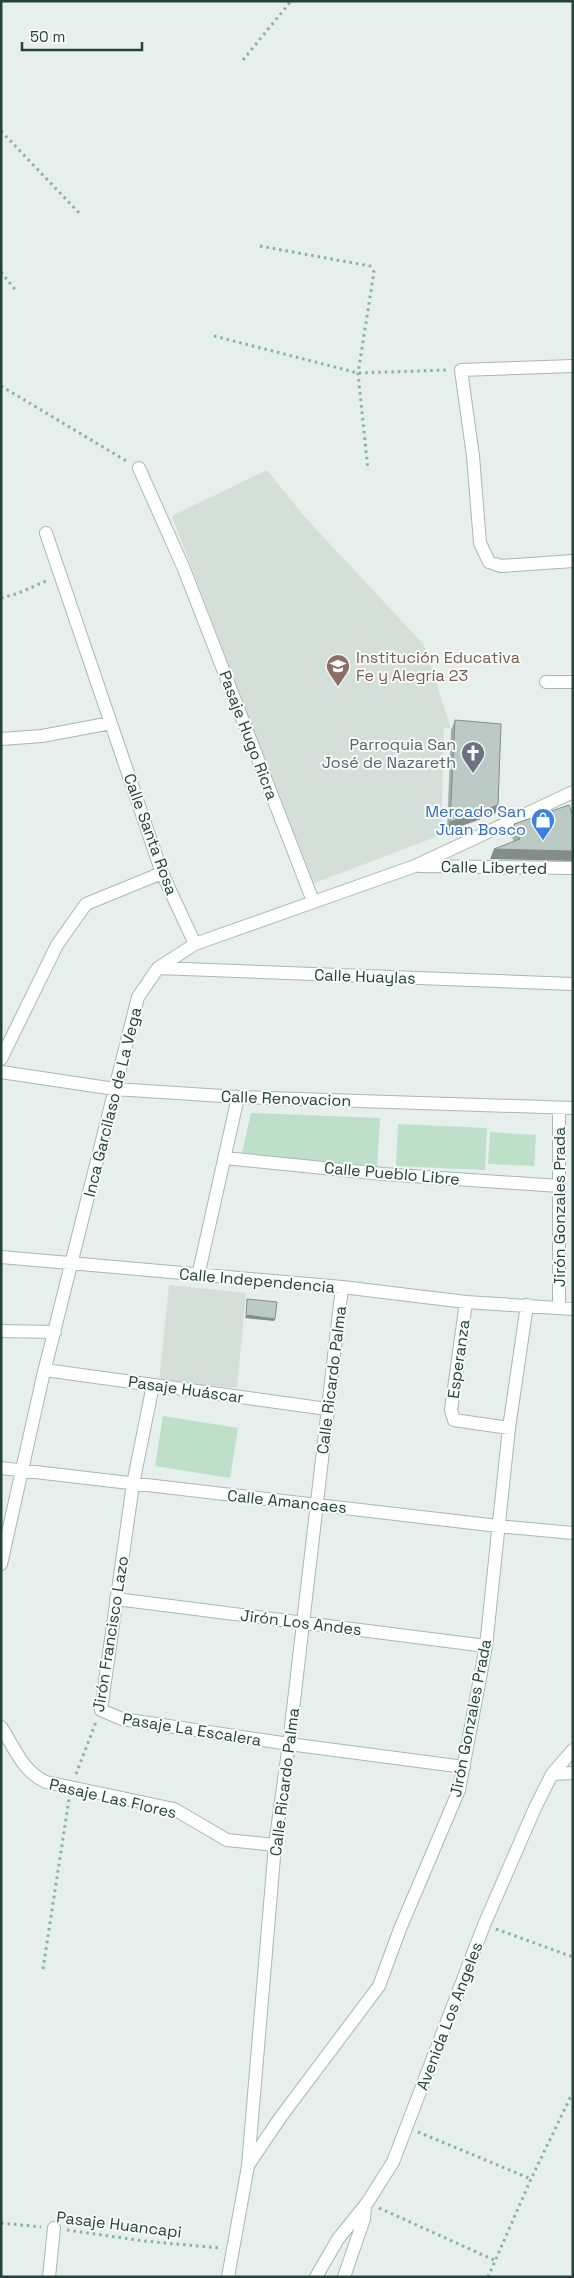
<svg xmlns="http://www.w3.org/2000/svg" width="574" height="2278" font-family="'Space Grotesk',sans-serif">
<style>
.built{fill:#d4dfda}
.green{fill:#bfe0c8}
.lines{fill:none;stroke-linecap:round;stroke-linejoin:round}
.street-casing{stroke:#a8b8b2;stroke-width:14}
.path{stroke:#86b3a5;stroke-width:3;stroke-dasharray:2.5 4;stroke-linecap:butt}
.street{stroke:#fff;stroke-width:12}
.wall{fill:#a1aea9}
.shaded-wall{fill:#838d89}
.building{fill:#bbcac4;stroke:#838d89}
.labels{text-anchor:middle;stroke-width:4;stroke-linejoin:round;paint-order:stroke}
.education-label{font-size:16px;fill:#785e54;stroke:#f7fbf9;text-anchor:start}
.street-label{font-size:16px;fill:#24423a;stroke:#f7fbf9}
.worship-label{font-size:16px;fill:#5b616d;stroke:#f7fbf9;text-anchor:end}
.shop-label{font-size:16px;fill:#366cbe;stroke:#f7fbf9;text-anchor:end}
</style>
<rect width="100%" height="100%" fill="#e6efeb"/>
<path class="built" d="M 267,470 L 304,516 L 424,645 L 451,728 L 444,728 L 441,835 L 312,884 L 172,516 Z
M 169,1285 L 246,1293 L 237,1388 L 159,1381 Z"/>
<path class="green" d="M 251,1113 L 380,1118 L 377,1169 L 242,1153 Z
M 398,1124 L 487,1128 L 485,1170 L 396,1166 Z
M 490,1132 L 536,1135 L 534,1166 L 488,1164 Z
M 163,1416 L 238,1428 L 230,1478 L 155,1466 Z"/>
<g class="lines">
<g class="street-casing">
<path id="street" d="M 573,366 L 461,370 L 473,456 L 480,543 L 489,562 L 501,566 L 573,561
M 139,468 L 184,569 L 313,901
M 46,533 L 162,873 L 195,944
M 546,682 L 573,682
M 1,739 L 42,736 L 111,723
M 420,866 L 573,868
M 158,968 L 573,984
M 1,1059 L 57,945 L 86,904 L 162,873
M 1,1072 L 115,1089 L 238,1097 L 573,1108
M 225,1158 L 383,1174 L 559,1186
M 1,1257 L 342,1287 L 466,1302 L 573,1309
M 198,1276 L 238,1097
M 466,1302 L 451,1410 L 454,1420 L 509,1428
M 559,1306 L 559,1108
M 1,1331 L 55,1332
M 45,1370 L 327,1409
M 153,1385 L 133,1484 L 101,1710 L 122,1719 L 289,1744 L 464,1767
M 1,1468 L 498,1526 L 573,1533
M 1,1564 L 43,1376 L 138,997 L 158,968 L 195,944 L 415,866 L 573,792
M 116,1599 L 486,1646
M 1,1727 C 15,1748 22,1771 46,1782 L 174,1809 L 227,1840 L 275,1845
M 552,1774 L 573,1773
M 249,2164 L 280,2118 L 379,1986 L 400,1929 L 459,1790 L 486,1646 L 509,1428 L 527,1305
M 49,2277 L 54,2228
M 228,2277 L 248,2166 L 275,1845 L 289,1744 L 342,1287
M 316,2277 L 338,2239 L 367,2203 L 393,2162 L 484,1925 L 535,1808 L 552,1774 L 573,1750
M 344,2277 L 364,2219 L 365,2206"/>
</g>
<path class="path" d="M 243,60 L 291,1
M 1,131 L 81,215
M 260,246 L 370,266 L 374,272 L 358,373 L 368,470
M 1,272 L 17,292
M 214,336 L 358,373 L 448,370
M 1,386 L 128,462
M 1,598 L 19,593 L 48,580
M 76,1774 L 96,1722
M 496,1929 L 573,1957
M 43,1969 L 69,1799
M 418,2132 L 531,2179
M 379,2208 L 494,2260
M 1,2223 L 41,2227
M 67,2230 L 144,2241 L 220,2248
M 488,2277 L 531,2179 L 570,2098 L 573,2097"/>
<use href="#street" class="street"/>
</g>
<path class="wall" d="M 455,720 L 498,805 L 495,814 L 447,831 L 451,730 Z
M 573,816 L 490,859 L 514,842 L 511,834 L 514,824 Z"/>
<path class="shaded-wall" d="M 498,805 L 495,814 L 447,831 L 450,822 Z
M 494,849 L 573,851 L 573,861 L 490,859 Z
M 246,1315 L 275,1319 L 274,1321 L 245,1318 Z"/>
<path class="building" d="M 455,720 L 501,724 L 498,805 L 450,822 Z
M 569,805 L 573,816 L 573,851 L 494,849 L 520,839 L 514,824 Z
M 247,1299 L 277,1302 L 275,1319 L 246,1315 Z"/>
<defs>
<g id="school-pin" transform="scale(1.25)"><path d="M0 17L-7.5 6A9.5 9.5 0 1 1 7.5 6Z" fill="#8d6e63" stroke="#f7fbf9"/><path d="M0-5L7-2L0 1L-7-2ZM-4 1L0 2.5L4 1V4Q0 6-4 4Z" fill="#fff"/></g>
<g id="church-pin" transform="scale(1.25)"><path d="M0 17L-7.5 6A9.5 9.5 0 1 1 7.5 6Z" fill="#6b7280" stroke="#f7fbf9"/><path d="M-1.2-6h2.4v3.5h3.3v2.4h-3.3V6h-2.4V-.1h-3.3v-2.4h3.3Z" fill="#fff"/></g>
<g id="shop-pin" transform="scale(1.25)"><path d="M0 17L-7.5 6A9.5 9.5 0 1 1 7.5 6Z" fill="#3f7fe0" stroke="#f7fbf9"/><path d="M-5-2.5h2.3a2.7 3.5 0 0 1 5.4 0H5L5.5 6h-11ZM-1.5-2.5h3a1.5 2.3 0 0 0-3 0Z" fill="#fff"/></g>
</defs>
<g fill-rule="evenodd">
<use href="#school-pin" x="338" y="666"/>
<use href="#church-pin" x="473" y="753"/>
<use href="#shop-pin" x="543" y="820"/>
</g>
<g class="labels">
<g class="education-label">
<text x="356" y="663">Institución Educativa<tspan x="356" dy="18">Fe y Alegría 23</tspan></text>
</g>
<g class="street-label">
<text transform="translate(249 735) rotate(69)" y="6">Pasaje Hugo Ricra</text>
<text transform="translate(151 834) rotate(70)" y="6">Calle Santa Rosa</text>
<text transform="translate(494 867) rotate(1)" y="6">Calle Liberted</text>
<text transform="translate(365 976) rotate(2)" y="6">Calle Huaylas</text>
<text transform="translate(286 1098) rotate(2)" y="6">Calle Renovacion</text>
<text transform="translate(112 1102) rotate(-76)" y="6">Inca Garcilaso de La Vega</text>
<text transform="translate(392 1173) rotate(5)" y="6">Calle Pueblo Libre</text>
<text transform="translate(559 1207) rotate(-90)" y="6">Jirón Gonzales Prada</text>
<text transform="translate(257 1280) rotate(5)" y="6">Calle Independencia</text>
<text transform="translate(458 1359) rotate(-82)" y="6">Esperanza</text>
<text transform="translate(331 1380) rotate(-83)" y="6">Calle Ricardo Palma</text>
<text transform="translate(186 1389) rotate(8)" y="6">Pasaje Huáscar</text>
<text transform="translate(287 1501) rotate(6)" y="6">Calle Amancaes</text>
<text transform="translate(301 1622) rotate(7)" y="6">Jirón Los Andes</text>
<text transform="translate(110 1634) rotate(-81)" y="6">Jirón Francisco Lazo</text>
<text transform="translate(470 1718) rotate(-79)" y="6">Jirón Gonzales Prada</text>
<text transform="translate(192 1729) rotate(9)" y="6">Pasaje La Escalera</text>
<text transform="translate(284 1782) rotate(-83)" y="6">Calle Ricardo Palma</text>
<text transform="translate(113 1798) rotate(13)" y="6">Pasaje Las Flores</text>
<text transform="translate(449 2016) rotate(-69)" y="6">Avenida Los Angeles</text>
<text transform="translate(119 2224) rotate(7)" y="6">Pasaje Huancapi</text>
</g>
<g class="worship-label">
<text x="456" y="750">Parroquia San<tspan x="456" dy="18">José de Nazareth</tspan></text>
</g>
<g class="shop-label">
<text x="526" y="817">Mercado San<tspan x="526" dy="18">Juan Bosco</tspan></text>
</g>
</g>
<rect width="574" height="2278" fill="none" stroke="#24423a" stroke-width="5"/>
<path d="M22 42v8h120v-8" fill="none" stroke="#24423a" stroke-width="2.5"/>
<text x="30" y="42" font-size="15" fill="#24423a" stroke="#f7fbf9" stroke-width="4" paint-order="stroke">50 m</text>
</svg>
